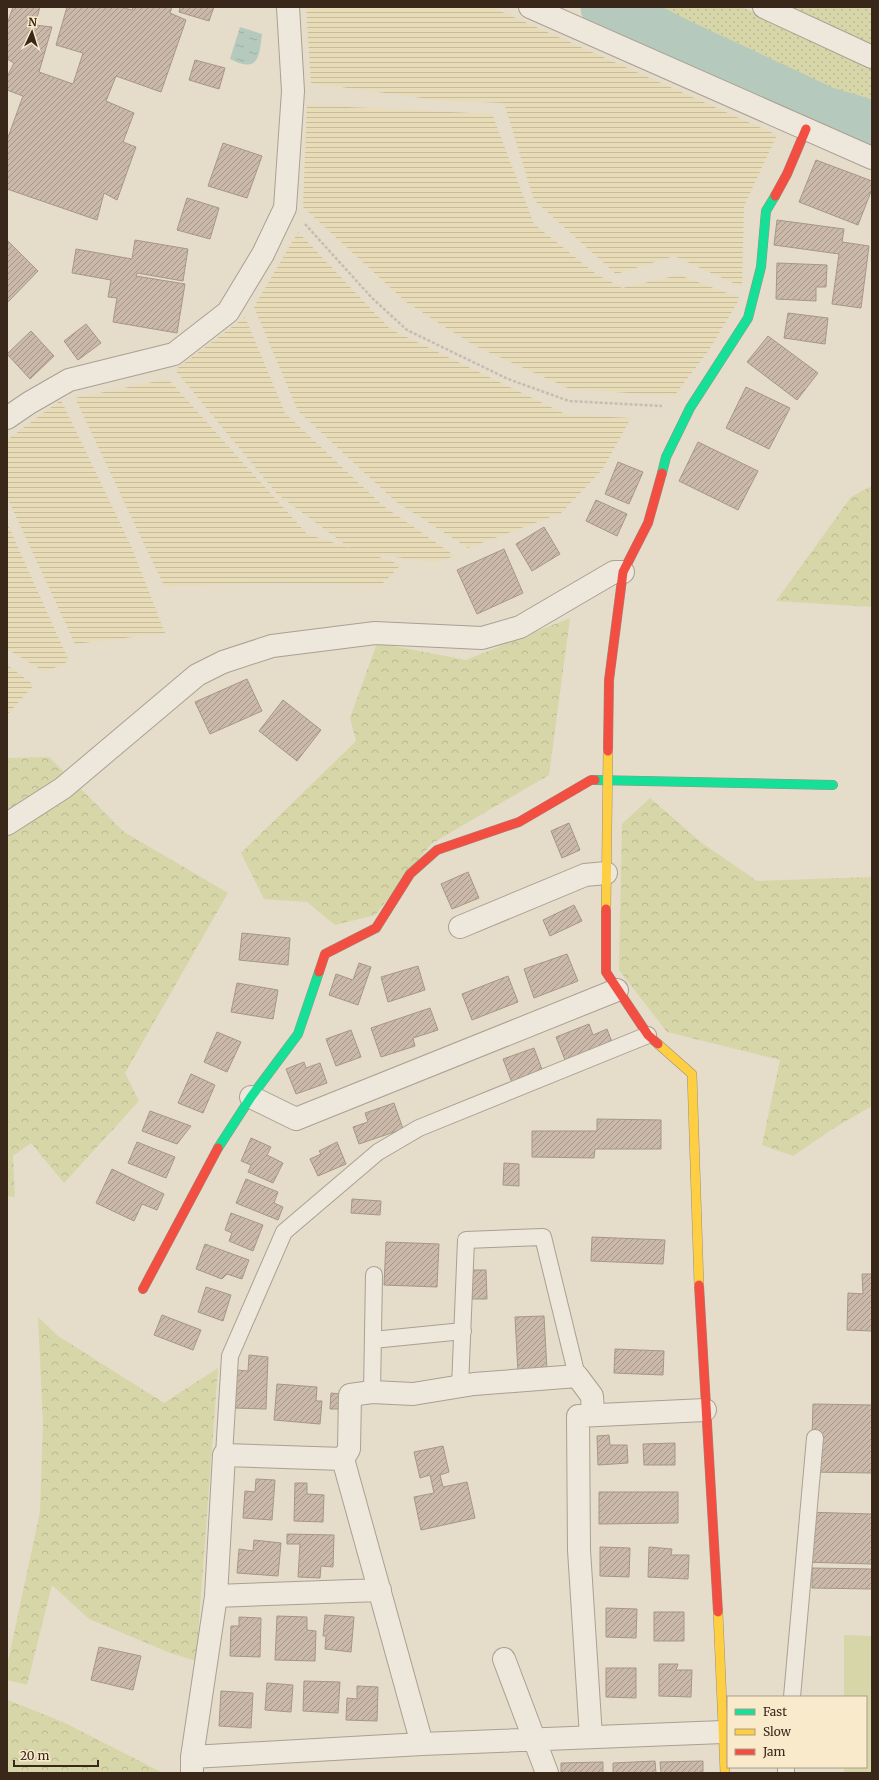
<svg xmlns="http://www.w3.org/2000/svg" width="879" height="1780" font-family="Merriweather,serif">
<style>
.farmland{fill:url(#farmland-rules)}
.grass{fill:url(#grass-dots)}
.forest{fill:url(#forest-crowns)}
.pitch{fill:#d7d6a9}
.water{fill:url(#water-ripples)}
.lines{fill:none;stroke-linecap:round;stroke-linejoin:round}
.river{stroke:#b5cabc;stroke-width:51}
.building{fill:url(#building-hatch);stroke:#a69788}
.lane-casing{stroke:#aaa093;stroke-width:18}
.street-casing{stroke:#aaa093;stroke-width:24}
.fast-casing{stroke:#999083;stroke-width:10}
.slow-casing{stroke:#999083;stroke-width:10}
.jam-casing{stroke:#999083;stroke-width:10}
.path{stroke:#c6bdb2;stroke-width:2.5;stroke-dasharray:3 2;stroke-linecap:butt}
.lane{stroke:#ede7dc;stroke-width:16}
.street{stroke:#ede7dc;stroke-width:22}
.fast{stroke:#16e098;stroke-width:9}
.slow{stroke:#ffcf43;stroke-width:9}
.jam{stroke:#f24e42;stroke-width:9}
</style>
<defs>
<pattern id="farmland-rules" width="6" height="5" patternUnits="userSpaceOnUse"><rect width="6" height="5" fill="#e7dcb7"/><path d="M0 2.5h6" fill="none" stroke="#c7bd9d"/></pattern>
<pattern id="grass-dots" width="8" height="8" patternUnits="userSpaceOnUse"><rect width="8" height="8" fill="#d7d6a9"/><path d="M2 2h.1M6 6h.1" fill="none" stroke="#b9b891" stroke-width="1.8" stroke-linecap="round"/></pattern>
<pattern id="forest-crowns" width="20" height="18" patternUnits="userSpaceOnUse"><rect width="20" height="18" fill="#d7d6a9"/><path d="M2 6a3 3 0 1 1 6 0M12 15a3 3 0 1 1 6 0" fill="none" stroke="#b9b891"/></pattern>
<pattern id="water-ripples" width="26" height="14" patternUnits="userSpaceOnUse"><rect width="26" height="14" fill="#b5cabc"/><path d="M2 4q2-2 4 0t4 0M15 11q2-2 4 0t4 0" fill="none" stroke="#9caea1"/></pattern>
<pattern id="building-hatch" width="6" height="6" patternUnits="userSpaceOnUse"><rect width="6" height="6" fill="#cab9a9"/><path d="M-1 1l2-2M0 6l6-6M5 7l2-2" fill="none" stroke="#a59689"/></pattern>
</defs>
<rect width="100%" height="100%" fill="#e5dcc9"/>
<path class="farmland" d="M 306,7 L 491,7 L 777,135 L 744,206 L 742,287 L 674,256 L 616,274 L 534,200 L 504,103 L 437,100 L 311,83 Z
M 307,105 L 492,114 L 534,224 L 596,274 L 622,288 L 679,275 L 740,298 L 709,350 L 674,396 L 570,389 L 475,346 L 406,302 L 303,207 Z
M 298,232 L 390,329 L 567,415 L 631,418 L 602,470 L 561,513 L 468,548 L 395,501 L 298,411 L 254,307 Z
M 245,317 L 285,413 L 382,505 L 455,556 L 435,562 L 371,554 L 401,565 L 381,585 L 279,583 L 164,586 L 75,398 L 168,379 L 307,534 L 350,548 L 277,494 L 175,370 Z
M 61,400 L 131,546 L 165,633 L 75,644 L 7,497 L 7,440 Z
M 7,523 L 69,661 L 45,672 L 7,649 Z
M 7,665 L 34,685 L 7,715 Z"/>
<path class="grass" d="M 636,7 L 741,7 L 872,62 L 872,110 L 711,44 Z
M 776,7 L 872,7 L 872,55 Z"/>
<path class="forest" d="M 872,486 L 872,607 L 776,601 L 851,497 Z
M 570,618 L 549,775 L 431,844 L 375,915 L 335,925 L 307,902 L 264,899 L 241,853 L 356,741 L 350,718 L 377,643 L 466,660 Z
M 49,757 L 124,832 L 228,893 L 125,1073 L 139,1101 L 64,1183 L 31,1143 L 13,1156 L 15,1197 L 7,1196 L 7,758 Z
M 650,798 L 702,843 L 757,881 L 872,877 L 872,1106 L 834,1128 L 793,1156 L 762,1145 L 780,1060 L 667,1032 L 619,970 L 622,824 Z
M 38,1317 L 58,1336 L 164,1403 L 218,1368 L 196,1661 L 168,1652 L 89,1619 L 52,1585 L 27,1685 L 7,1680 L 7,1666 L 40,1512 L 43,1423 Z
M 8,1700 L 63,1722 L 163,1773 L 7,1773 Z"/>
<path class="pitch" d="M 844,1635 L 872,1636 L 872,1773 L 844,1773 L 844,1767 L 866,1767 L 866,1697 L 844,1697 Z"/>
<path class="water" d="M 240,27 L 262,34 C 259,59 258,73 230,59 Z"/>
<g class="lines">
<path class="river" d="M 606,7 L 679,44 L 825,112 L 872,126"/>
</g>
<path class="building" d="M 13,7 L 40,7 L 35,25 L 52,27 L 39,72 L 73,84 L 83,53 L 56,45 L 67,7 L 121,7 L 132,10 L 133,7 L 172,7 L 170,13 L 186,20 L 161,92 L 116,76 L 106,101 L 134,113 L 123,142 L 136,147 L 117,200 L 104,193 L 97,220 L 7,189 L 7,140 L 23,96 L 7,90 L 7,77 L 14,63 L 7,59 L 7,24 Z
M 180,7 L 214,7 L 209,21 L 179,12 Z
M 195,60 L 225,68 L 219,89 L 189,80 Z
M 223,143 L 262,156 L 247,198 L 208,186 Z
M 816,160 L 872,181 L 872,189 L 858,225 L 799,202 Z
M 187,198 L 219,208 L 210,239 L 177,230 Z
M 777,220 L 844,229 L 842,242 L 869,246 L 861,308 L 832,304 L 839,254 L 774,245 Z
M 7,240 L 38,271 L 7,303 Z
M 135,240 L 188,249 L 183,281 L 137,273 L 136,276 L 185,284 L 177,333 L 113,322 L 117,298 L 108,297 L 111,280 L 72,273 L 76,249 L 132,259 Z
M 777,263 L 827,265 L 826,287 L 816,287 L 816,301 L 776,299 Z
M 788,313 L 828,318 L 825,344 L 784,338 Z
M 86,324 L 101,343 L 78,360 L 64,341 Z
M 31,331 L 54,356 L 30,379 L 7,354 Z
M 768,336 L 818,373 L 797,400 L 747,362 Z
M 746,387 L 790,408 L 769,449 L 726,428 Z
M 698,442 L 758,471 L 738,510 L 679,481 Z
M 618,462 L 643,472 L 629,504 L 605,494 Z
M 596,500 L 627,514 L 617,536 L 586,521 Z
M 544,527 L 560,554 L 532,571 L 516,544 Z
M 504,549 L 523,593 L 477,614 L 457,570 Z
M 247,679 L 262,711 L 210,734 L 195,702 Z
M 283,700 L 321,730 L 297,761 L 259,731 Z
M 569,823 L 580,850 L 562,858 L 551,831 Z
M 468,872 L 479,898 L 452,909 L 441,884 Z
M 574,905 L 582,921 L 550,936 L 543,920 Z
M 242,933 L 290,938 L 288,965 L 239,960 Z
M 567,954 L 578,981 L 534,998 L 524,969 Z
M 359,963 L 371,967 L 358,1005 L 329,995 L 336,974 L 353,980 Z
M 418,966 L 425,990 L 388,1002 L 381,977 Z
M 508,976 L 518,1002 L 472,1020 L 462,994 Z
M 237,983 L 278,990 L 273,1019 L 231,1012 Z
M 430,1008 L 438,1030 L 413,1038 L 415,1046 L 381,1057 L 371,1028 Z
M 589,1024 L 593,1035 L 607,1029 L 612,1042 L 565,1060 L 556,1037 Z
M 351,1030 L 361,1057 L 336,1066 L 326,1039 Z
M 217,1032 L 241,1042 L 227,1072 L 204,1062 Z
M 534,1048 L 543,1072 L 512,1083 L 503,1059 Z
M 304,1062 L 306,1068 L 320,1063 L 327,1083 L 296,1094 L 286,1069 Z
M 191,1074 L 215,1085 L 203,1113 L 178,1103 Z
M 394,1103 L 403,1129 L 359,1144 L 353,1127 L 368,1122 L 365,1113 Z
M 150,1111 L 191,1126 L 177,1144 L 142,1131 Z
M 597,1119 L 661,1120 L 661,1149 L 595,1149 L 594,1158 L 532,1157 L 532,1131 L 597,1131 Z
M 251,1138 L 271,1147 L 267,1155 L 283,1163 L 273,1183 L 248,1172 L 251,1165 L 241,1161 Z
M 137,1142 L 175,1157 L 166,1178 L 128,1163 Z
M 337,1142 L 346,1164 L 318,1176 L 310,1159 L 321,1154 L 319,1151 Z
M 504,1163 L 519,1164 L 519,1186 L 503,1185 Z
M 112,1169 L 164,1194 L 157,1210 L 142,1204 L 134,1221 L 96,1203 Z
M 246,1179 L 278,1192 L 274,1203 L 283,1207 L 278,1220 L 236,1203 Z
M 352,1199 L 381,1201 L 380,1215 L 351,1213 Z
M 231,1213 L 263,1225 L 253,1251 L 229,1241 L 232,1233 L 225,1230 Z
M 592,1237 L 665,1240 L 663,1264 L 591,1261 Z
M 386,1242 L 439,1244 L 437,1287 L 384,1285 Z
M 205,1244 L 249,1260 L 242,1279 L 227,1274 L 222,1279 L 196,1269 Z
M 471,1270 L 486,1270 L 487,1299 L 472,1299 Z
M 862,1274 L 872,1274 L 872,1331 L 847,1330 L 848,1293 L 863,1294 Z
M 206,1287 L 231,1295 L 223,1321 L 198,1312 Z
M 162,1315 L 201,1330 L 193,1350 L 154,1335 Z
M 544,1316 L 547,1370 L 518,1372 L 515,1317 Z
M 615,1349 L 664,1351 L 663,1375 L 614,1373 Z
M 249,1355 L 268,1357 L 266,1409 L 234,1408 L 236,1370 L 248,1371 Z
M 277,1384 L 317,1387 L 316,1401 L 322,1401 L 320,1424 L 274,1420 Z
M 331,1393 L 341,1394 L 340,1409 L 330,1409 Z
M 813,1404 L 872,1405 L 872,1473 L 811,1472 Z
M 609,1435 L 610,1445 L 627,1445 L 628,1463 L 598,1465 L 597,1436 Z
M 675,1443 L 675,1465 L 644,1465 L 643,1444 Z
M 443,1446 L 449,1472 L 440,1475 L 443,1487 L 467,1482 L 475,1518 L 421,1530 L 414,1497 L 434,1493 L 430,1475 L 420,1478 L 414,1452 Z
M 256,1479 L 275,1480 L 272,1520 L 243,1518 L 245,1491 L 255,1492 Z
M 295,1483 L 307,1483 L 307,1494 L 324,1495 L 323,1522 L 294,1521 Z
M 599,1492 L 678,1492 L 678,1523 L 599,1524 Z
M 804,1512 L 872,1514 L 872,1564 L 803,1562 Z
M 287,1534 L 334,1535 L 333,1567 L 321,1566 L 320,1578 L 298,1577 L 300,1544 L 287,1544 Z
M 254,1540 L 281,1543 L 278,1576 L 237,1573 L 239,1549 L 253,1551 Z
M 600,1547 L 630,1548 L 629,1577 L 600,1576 Z
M 649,1547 L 672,1549 L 671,1555 L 689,1555 L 688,1579 L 648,1577 Z
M 812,1568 L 872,1569 L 872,1589 L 812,1588 Z
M 606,1608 L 637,1609 L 636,1638 L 606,1637 Z
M 654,1612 L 684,1612 L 684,1641 L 654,1641 Z
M 325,1615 L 354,1617 L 351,1652 L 325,1649 L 326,1636 L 323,1636 Z
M 277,1616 L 307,1617 L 307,1630 L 316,1631 L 315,1661 L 275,1660 Z
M 239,1617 L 261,1618 L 260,1657 L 230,1656 L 231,1626 L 239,1626 Z
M 99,1647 L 141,1656 L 133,1690 L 91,1680 Z
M 659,1664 L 678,1664 L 676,1670 L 692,1670 L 691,1697 L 659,1696 Z
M 606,1668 L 636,1668 L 636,1698 L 606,1697 Z
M 304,1681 L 340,1682 L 338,1713 L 303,1711 Z
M 267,1683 L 293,1685 L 291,1712 L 265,1710 Z
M 357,1686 L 378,1687 L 377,1721 L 346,1720 L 347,1698 L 357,1699 Z
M 221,1691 L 253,1693 L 251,1728 L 219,1726 Z
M 655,1761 L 656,1773 L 613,1773 L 613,1763 Z
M 703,1761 L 703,1773 L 661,1773 L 660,1762 Z
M 603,1762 L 603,1773 L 561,1773 L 561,1763 Z"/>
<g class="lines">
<g class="lane-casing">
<path id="lane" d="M 373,1340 L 463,1331
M 460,1387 L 466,1240 L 543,1237 L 577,1376
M 372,1392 L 374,1275
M 224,1455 L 230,1356 L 284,1232 L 378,1152 L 419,1128 L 648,1035
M 792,1697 L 815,1438
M 786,1773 L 786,1767"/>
</g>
<g class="street-casing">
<path id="street" d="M 530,7 L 872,158
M 764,7 L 872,57
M 7,418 L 29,403 L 69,380 L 174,354 L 228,312 L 263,254 L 285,208 L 293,91 L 288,7
M 7,824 L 63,788 L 197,675 L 223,662 L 272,646 L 375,633 L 482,638 L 520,627 L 614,572 L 623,572
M 460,927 L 585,875 L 606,873
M 251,1097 L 296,1119 L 617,990
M 343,1459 L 349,1449 L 350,1395 L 372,1392 L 413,1394 L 474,1384 L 577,1376 L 592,1396 L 593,1415
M 216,1596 L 380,1590
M 504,1659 L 547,1773
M 591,1737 L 579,1550 L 578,1416 L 705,1410
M 192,1757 L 422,1744 L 723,1732
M 192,1773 L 192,1757 L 216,1596 L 224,1455 L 343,1459 L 422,1744"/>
</g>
<g class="fast-casing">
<path id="fast" d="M 662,473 L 666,457 L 690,408 L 748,318 L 761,267 L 766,211 L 775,196
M 595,780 L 833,785
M 218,1148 L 251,1097 L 298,1034 L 319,972"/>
</g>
<g class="slow-casing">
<path id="slow" d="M 606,909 L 608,751
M 658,1044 L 692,1074 L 699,1285
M 718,1612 L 725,1773"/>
</g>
<g class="jam-casing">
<path id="jam" d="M 775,196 L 787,174 L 806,129
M 608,751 L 609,680 L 623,572 L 648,523 L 662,473
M 606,909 L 606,972 L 648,1035 L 658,1044
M 319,972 L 325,954 L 376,928 L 410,874 L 437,850 L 519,822 L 591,780 L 595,780
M 699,1285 L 718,1612
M 143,1289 L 218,1148"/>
</g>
<path class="path" d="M 305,224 L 372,298 L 407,330 L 508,379 L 569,401 L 662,406"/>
<use href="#lane" class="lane"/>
<use href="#street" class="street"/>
<use href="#fast" class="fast"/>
<use href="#slow" class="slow"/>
<use href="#jam" class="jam"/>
</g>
<rect width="879" height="1780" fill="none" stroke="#39281a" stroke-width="16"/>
<rect x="727" y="1696" width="140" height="72" fill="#f9eacc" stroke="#ac9c85"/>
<rect x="735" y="1709" width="20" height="6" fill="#16e098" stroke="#ac9c85"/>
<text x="763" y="1716" font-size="12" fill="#39281a">Fast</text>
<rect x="735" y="1729" width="20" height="6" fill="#ffcf43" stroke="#ac9c85"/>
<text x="763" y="1736" font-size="12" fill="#39281a">Slow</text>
<rect x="735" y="1749" width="20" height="6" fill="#f24e42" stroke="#ac9c85"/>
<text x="763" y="1756" font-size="12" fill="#39281a">Jam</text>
<g transform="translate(32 32) rotate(4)" stroke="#f9eacc" stroke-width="3" paint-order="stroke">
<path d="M0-3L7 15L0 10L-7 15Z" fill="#39281a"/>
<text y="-6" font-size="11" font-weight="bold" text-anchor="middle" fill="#39281a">N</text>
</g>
<path d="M14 1760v6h84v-6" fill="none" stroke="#39281a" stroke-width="2"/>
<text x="20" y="1760" font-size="12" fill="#39281a" stroke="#f9eacc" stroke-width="3" paint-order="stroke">20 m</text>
</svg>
